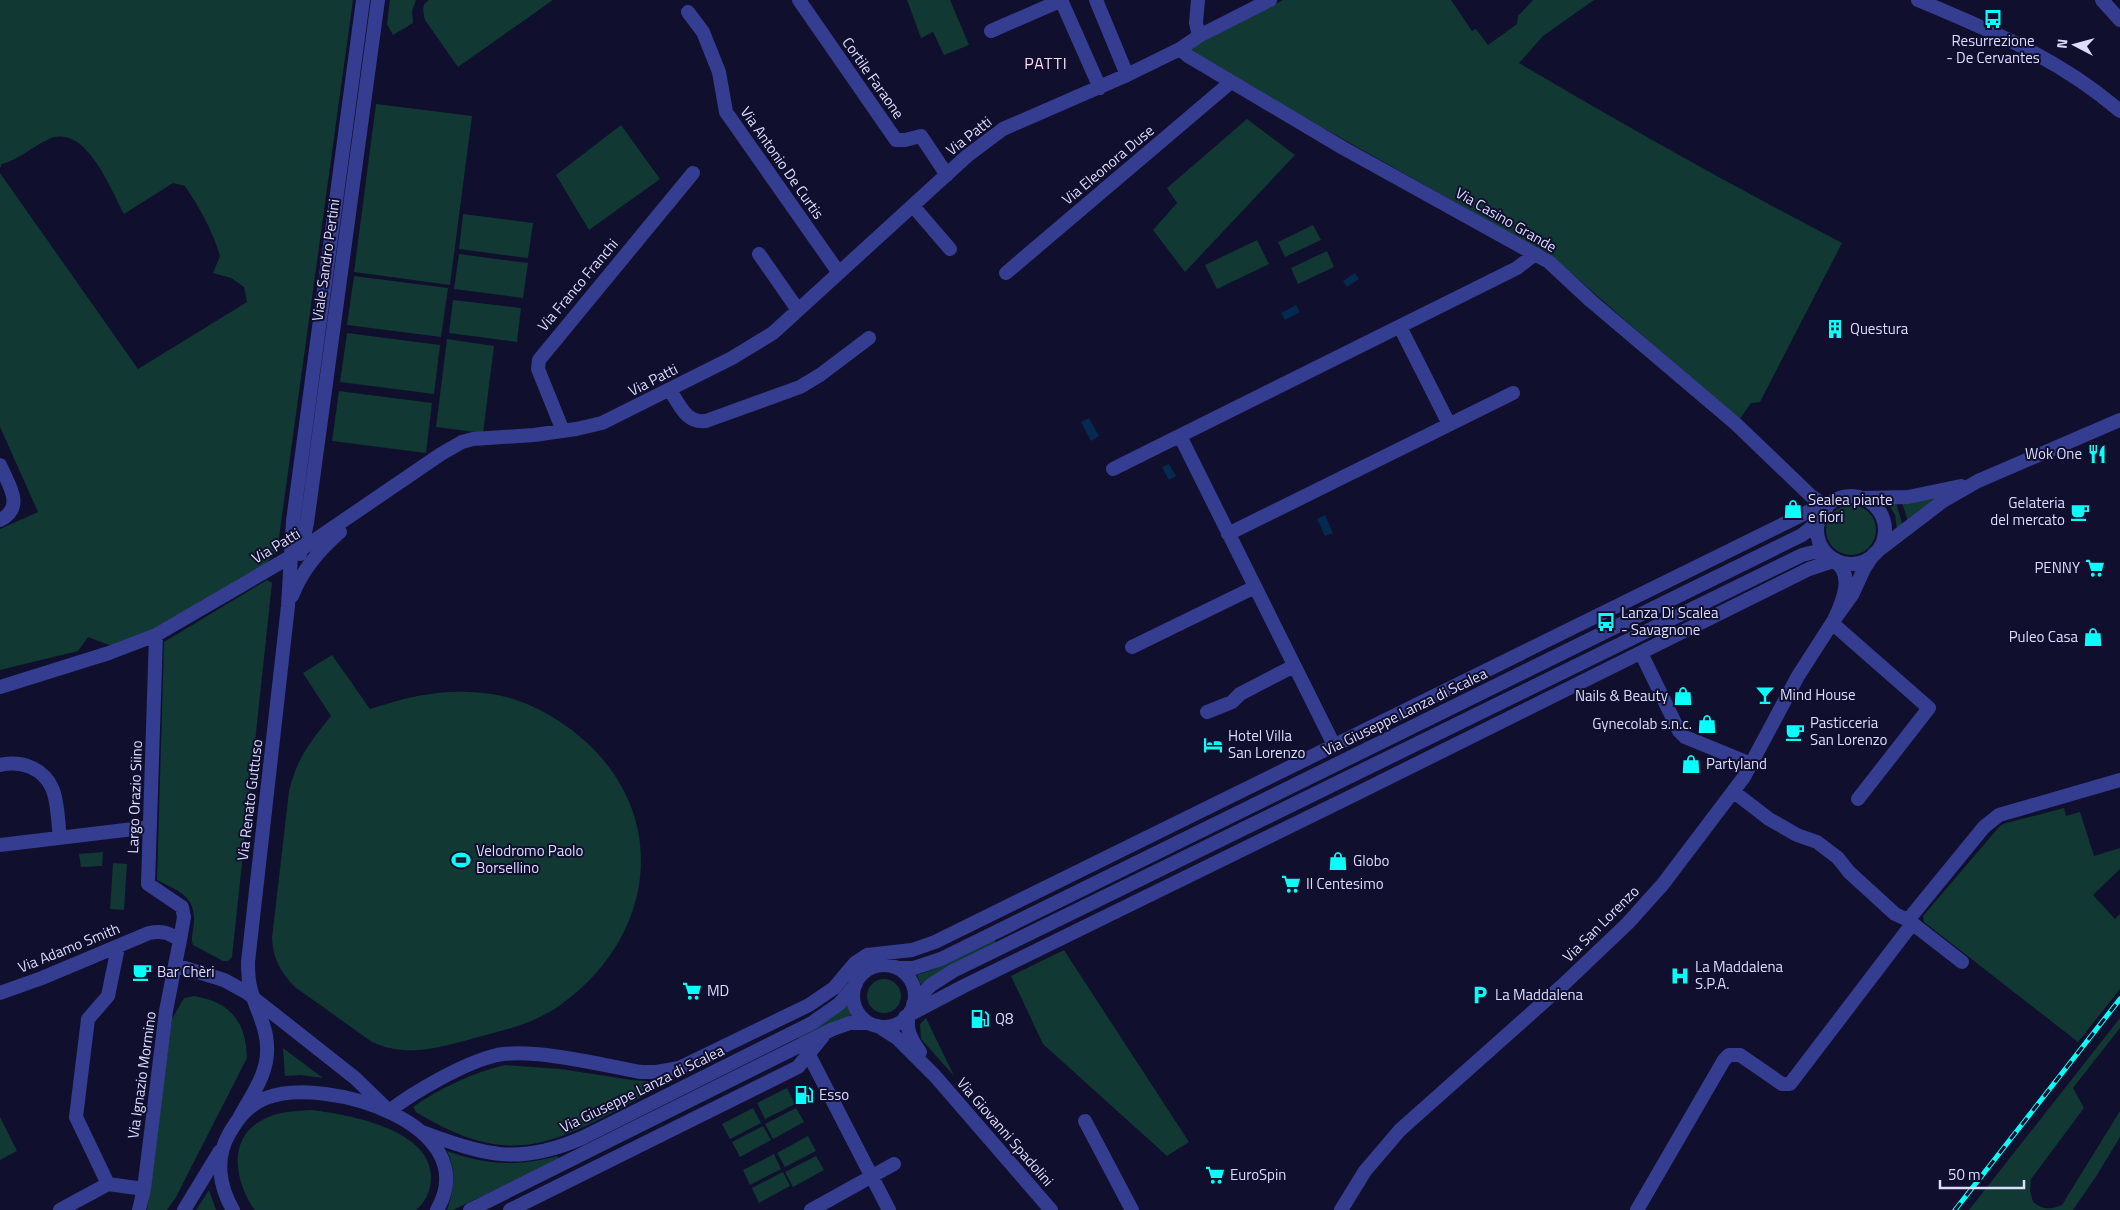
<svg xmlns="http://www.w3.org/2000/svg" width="2120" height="1210" font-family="'Titillium Web',sans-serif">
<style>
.green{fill:#113832}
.water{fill:#052a50}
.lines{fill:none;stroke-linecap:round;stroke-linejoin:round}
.minor{stroke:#353d91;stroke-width:14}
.rail-casing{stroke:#07fffa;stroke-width:5}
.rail{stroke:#100f2e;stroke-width:3;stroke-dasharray:9;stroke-linecap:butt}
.labels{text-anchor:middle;stroke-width:4;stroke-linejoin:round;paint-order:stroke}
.poi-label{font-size:15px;fill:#dbdcff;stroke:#100f2e;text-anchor:start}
.street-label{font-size:15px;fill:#dbdcff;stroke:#100f2e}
.neighbourhood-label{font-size:16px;letter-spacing:1px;fill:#ffddf7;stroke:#100f2e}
</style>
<rect width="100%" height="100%" fill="#100f2e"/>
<path class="green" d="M 0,0 L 353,0 L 277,552 L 263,566 L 151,630 L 112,646 L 88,637 L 78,651 L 0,670 L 0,529 L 38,512 L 0,427 L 0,173 L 138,369 L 247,302 L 244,287 L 231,278 L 213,273 L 220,256 C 213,231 199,207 185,186 L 173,183 L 124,214 C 111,190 86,123 49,139 C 33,146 20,159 2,164 L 0,168 Z
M 390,0 L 416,0 L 412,11 L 413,23 L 393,35 L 387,24 Z
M 429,0 L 553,0 L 458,67 L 425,20 C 423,12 421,5 429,0 Z
M 907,0 L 950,0 L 969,45 L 944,55 L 933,32 L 921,38 Z
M 1283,0 L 1451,0 L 1472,31 L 1476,29 L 1488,45 L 1517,24 L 1518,16 L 1533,0 L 1594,0 L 1543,36 L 1519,63 C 1625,126 1733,186 1842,243 L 1760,402 L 1751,403 L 1739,420 L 1554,258 L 1238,80 L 1189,49 Z
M 376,104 L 472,116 L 450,285 L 354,272 Z
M 1247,119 L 1295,155 L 1185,272 L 1153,230 L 1177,203 L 1167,188 Z
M 621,125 L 660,179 L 589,230 L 556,175 Z
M 463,214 L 533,223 L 528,258 L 459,249 Z
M 1313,225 L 1321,240 L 1285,257 L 1278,242 Z
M 1257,240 L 1269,264 L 1217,289 L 1205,265 Z
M 1327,251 L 1334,267 L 1298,284 L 1291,268 Z
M 459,254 L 528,263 L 523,298 L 454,289 Z
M 354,276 L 448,288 L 441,337 L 347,325 Z
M 453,300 L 521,308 L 517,342 L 449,333 Z
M 347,333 L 440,345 L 434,394 L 340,382 Z
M 447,339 L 494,346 L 483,433 L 436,427 Z
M 339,391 L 432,403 L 426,453 L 332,441 Z
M 1937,496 L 1938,498 L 1908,521 L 1902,503 Z
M 1888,503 L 1896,503 L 1903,526 L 1897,531 L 1895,515 Z
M1826 530a25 25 0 1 1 50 0a25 25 0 1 1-50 0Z
M 267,580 L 272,583 L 232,957 L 228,961 L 223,961 L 193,945 C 190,936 194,930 194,921 C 195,895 176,890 157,880 L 164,642 Z
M 332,655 L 370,709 C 415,695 444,688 492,694 C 526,699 561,719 585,741 C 673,821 652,941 559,1006 C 536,1022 509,1029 482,1036 C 445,1046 408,1059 372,1042 L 295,987 C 280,972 273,958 272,938 L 289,791 C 297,758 310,742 331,716 L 303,673 Z
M 2064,808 L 2066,816 L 2080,812 L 2094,856 L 2120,848 L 2120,869 L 2093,895 L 2115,919 L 2120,914 L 2120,989 L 2078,1042 L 1924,922 L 1923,916 L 1999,827 L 2003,824 Z
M 103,852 L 102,866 L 81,867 L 79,854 Z
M 113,863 L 127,864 L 124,910 L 110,909 Z
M 994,939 L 996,943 L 922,987 L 917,975 L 932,970 Z
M 1064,950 L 1189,1142 L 1167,1156 L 1043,1044 L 1011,976 Z
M867 996a17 17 0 1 1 34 0a17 17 0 1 1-34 0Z
M 194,996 C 231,1002 246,1022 247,1058 L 176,1197 L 167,1210 L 147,1210 L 172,1019 L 184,998 Z
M 847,1005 L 851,1016 L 799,1040 L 798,1037 Z
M 926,1018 L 954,1076 L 921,1039 L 920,1024 Z
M 2120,1018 L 2120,1028 L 2073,1088 L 2084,1108 L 2031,1179 L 2030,1191 L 2033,1202 C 2044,1210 2050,1210 2062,1205 L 2120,1111 L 2120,1137 L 2097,1175 L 2073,1210 L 1969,1210 Z
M 283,1048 L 323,1078 L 300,1075 L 285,1076 Z
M 505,1065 L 561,1069 L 632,1080 L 648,1081 L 653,1091 C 559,1140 517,1174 416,1112 L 413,1107 C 440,1088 472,1073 505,1065 Z
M 787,1088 L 795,1104 L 765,1119 L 757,1103 Z
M 753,1108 L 761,1123 L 730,1139 L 722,1124 Z
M 796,1108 L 804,1122 L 773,1139 L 765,1124 Z
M 312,1110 C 349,1115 434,1129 431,1180 C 430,1192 425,1203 416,1210 L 255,1210 L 253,1208 C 234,1178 227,1136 266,1118 C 280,1111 297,1111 312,1110 Z
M 0,1117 L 17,1151 L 0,1160 Z
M 763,1126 L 771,1140 L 740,1157 L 732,1142 Z
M 808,1136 L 816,1151 L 785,1167 L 777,1153 Z
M 447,1151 C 485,1165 518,1167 557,1156 L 559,1159 L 453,1210 L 447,1210 C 454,1189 457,1172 447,1151 Z
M 774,1154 L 781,1169 L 750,1185 L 743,1170 Z
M 816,1156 L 824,1170 L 793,1187 L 785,1172 Z
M 783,1172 L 790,1186 L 759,1203 L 752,1188 Z
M 209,1190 L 216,1210 L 196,1210 Z"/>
<path class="water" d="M 1355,273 L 1359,279 L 1347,287 L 1343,281 Z
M 1296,305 L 1300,312 L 1285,320 L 1281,313 Z
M 1089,418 L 1099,436 L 1091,441 L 1081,422 Z
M 1169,464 L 1176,476 L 1169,480 L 1162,467 Z
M 1325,515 L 1333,533 L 1325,536 L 1317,519 Z"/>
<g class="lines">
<path class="minor" d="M 799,0 L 896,140 L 905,140 L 921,136 L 947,175
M 1061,0 L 1100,88
M 1096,0 L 1127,75
M 1198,0 L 1196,23 L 1199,36
M 1918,0 C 1990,30 2060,59 2120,111
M 2102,0 L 2120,20
M 688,12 L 703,32 L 719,72 L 726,112 L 839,273
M 991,31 L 1062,0
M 1180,49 L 1188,56 L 1343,148 L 1549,262 L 1591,301 L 1736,424 L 1811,496 L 1827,507
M 913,206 L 950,249
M 759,254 L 798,310
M 1006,273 L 1231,82
M 1400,327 L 1449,424
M 670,390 C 679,404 686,424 706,421 L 800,387 L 820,375 L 869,338
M 563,431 L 538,369 L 539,360 L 693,173
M 1180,436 L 1334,745
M 0,465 C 8,484 26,507 0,520
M 1113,469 L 1517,268 L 1535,254
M1817 530a34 34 0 1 1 68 0a34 34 0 1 1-68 0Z
M 1863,498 L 1908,497 L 1961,486
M 1228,534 L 1513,393
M 1875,553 L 1943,501 L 1978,481 L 2120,420
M 300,554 L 307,523 L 378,0
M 292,596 C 302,570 319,550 340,532
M 1832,623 L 1929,708 L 1858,799
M 156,635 L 148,884 L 182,907 L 184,917 L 180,940
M 1132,647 L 1255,587
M 1641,653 L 1679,731 L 1685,737 L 1751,764
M 0,687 L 109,653 L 156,635 L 290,557 L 441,454 L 462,442 L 473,439 L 534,435 L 576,429 L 602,423 L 732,358 L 773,333 L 967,156 L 1003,129 L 1127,75 L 1180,49 L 1199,36 L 1270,0
M 1207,712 L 1232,702 L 1240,694 L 1294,666
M 0,765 C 21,760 43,768 52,788 C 58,800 58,824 60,838
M 1734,792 L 1769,819 L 1797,835 L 1817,842 L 1838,858 L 1849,872 L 1895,914 L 1908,920
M 0,845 L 150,827
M 1962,962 L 1908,920 L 1984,827 L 1999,815 L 2120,780
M853 996a31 31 0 1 1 62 0a31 31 0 1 1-62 0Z
M 897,968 L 914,968 L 941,959 L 1802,535 L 1812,527 L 1820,516
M 0,993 L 42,978 L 149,933 C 162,930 169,933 180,940 L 175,965 L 224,980 L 246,992 L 355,1078 L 389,1111 C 415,1091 466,1062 497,1055 C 534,1048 603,1065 641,1072 L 657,1072 L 679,1068 L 809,1005 L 834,988 L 855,963 L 867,955 L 912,950 L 935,942 L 1822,505
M 913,1004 L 931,985 L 953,971 L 1802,555 L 1814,552 L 1828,556
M 910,1012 C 904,1028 911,1039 920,1052
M 905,1017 L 964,986 L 1358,793 L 1809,569 L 1833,561 C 1856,572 1842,603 1834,620
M 878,1026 L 897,1038 L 935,1076 L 1051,1210
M 809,1055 L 889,1210
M 239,1118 C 251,1096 269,1073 267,1046 C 267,1026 255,1008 251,990 C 248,981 248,972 248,962 L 288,606 L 293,521 L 363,0
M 1085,1121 L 1132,1210
M 422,1132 C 485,1155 517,1166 582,1138 L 812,1023 L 839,1004 L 856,984
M 108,1184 L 144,1189
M 60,1210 L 108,1184 L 76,1117 L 88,1019 L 108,996 L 118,947
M 139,1210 L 144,1189 L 166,1011 L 175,965
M 184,1210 L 220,1151
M 233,1210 C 219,1186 215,1158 229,1134 C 238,1118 248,1105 266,1098 C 326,1075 486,1125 437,1210
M 470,1210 L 833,1029 L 850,1023 L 868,1023
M 510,1210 L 798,1067 L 823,1036
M 811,1210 L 894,1164
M 1341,1210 L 1365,1171 L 1400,1130 L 1564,984 L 1628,923 L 1663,884 L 1744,777 L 1798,676 L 1834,620 L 1852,595 L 1864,569 L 1873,555
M 1637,1210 L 1724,1060 L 1729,1055 L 1740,1055 L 1782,1084 L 1790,1084 L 1912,924"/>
<g class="rail-casing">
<path id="rail" d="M 1955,1210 L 2120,999"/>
</g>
<use href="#rail" class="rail"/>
</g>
<defs>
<g id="bus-bare" transform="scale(1.5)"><path d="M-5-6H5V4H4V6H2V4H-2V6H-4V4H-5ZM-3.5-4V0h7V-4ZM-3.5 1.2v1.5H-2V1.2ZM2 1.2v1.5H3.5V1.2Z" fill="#07fffa" stroke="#100f2e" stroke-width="2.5" paint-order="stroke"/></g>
<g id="building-bare" transform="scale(1.5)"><path d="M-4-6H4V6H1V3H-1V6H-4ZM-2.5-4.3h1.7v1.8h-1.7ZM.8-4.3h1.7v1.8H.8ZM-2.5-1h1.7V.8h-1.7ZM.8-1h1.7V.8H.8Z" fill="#07fffa" stroke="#100f2e" stroke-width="2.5" paint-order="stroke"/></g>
<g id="restaurant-bare" transform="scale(1.5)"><path d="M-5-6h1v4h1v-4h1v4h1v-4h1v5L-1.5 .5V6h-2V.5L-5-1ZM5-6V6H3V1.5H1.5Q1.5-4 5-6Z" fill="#07fffa" stroke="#100f2e" stroke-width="2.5" paint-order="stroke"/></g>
<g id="shop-bare" transform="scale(1.5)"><path d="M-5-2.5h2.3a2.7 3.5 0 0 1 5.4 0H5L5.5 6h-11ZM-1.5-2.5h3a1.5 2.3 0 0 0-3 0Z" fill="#07fffa" stroke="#100f2e" stroke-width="2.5" paint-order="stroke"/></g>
<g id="cafe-bare" transform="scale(1.5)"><path d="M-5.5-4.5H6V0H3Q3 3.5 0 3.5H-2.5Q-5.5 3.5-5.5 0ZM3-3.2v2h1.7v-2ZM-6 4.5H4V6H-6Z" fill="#07fffa" stroke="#100f2e" stroke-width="2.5" paint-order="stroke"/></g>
<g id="supermarket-bare" transform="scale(1.5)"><path d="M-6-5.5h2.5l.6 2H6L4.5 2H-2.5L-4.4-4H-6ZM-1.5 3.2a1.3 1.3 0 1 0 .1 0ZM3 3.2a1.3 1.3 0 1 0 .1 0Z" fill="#07fffa" stroke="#100f2e" stroke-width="2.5" paint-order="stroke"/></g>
<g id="bar-bare" transform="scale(1.5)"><path d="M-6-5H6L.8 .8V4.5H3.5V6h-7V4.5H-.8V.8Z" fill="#07fffa" stroke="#100f2e" stroke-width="2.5" paint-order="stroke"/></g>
<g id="hotel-bare" transform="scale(1.5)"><path d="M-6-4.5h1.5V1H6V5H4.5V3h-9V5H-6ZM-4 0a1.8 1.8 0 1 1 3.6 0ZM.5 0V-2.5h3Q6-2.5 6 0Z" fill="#07fffa" stroke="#100f2e" stroke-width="2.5" paint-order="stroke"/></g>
<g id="stadium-bare" transform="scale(1.5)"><path d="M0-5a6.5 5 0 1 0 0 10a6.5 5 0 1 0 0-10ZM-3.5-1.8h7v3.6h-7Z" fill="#07fffa" stroke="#100f2e" stroke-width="2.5" paint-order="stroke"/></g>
<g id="hospital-bare" transform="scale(1.5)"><path d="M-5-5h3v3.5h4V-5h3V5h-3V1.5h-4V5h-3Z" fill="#07fffa" stroke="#100f2e" stroke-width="2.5" paint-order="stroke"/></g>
<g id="parking-bare" transform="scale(1.5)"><path d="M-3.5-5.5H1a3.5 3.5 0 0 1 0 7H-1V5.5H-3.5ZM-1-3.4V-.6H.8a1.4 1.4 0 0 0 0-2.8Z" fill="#07fffa" stroke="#100f2e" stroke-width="2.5" paint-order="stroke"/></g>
<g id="fuel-bare" transform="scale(1.5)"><path d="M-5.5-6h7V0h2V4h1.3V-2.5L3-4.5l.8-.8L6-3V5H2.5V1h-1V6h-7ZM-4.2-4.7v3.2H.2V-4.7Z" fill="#07fffa" stroke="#100f2e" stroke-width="2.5" paint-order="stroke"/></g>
</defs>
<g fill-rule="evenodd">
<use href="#bus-bare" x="1993" y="19"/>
<use href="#building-bare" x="1835" y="329"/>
<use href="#restaurant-bare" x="2097" y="454"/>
<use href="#shop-bare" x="1793" y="509"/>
<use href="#cafe-bare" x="2080" y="512"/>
<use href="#supermarket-bare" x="2095" y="568"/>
<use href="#bus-bare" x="1606" y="622"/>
<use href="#shop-bare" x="2093" y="637"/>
<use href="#bar-bare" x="1765" y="695"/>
<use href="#shop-bare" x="1683" y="696"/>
<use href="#shop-bare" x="1707" y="724"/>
<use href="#cafe-bare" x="1795" y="732"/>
<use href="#hotel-bare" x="1213" y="745"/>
<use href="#shop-bare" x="1691" y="764"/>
<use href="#stadium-bare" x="461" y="860"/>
<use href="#shop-bare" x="1338" y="861"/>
<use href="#supermarket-bare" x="1291" y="884"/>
<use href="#cafe-bare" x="142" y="972"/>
<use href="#hospital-bare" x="1680" y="976"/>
<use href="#supermarket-bare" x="692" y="991"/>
<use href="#parking-bare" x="1480" y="995"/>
<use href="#fuel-bare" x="980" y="1019"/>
<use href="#fuel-bare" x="804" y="1095"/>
<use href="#supermarket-bare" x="1215" y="1175"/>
</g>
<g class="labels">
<g class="poi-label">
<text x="1993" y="46" text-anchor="middle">Resurrezione<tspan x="1993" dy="17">- De Cervantes</tspan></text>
<text x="1850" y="334">Questura</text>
<text x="2082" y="459" text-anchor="end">Wok One</text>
<text x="1808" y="505">Sealea piante<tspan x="1808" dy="17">e fiori</tspan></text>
<text x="2065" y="508" text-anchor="end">Gelateria<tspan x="2065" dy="17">del mercato</tspan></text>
<text x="2080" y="573" text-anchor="end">PENNY</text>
<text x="1621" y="618">Lanza Di Scalea<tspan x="1621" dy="17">- Savagnone</tspan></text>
<text x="2078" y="642" text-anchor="end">Puleo Casa</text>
<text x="1780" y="700">Mind House</text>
<text x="1668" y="701" text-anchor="end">Nails &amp; Beauty</text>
<text x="1810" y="728">Pasticceria<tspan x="1810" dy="17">San Lorenzo</tspan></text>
<text x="1692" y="729" text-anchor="end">Gynecolab s.n.c.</text>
<text x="1228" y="741">Hotel Villa<tspan x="1228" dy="17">San Lorenzo</tspan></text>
<text x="1706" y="769">Partyland</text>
<text x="476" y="856">Velodromo Paolo<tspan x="476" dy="17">Borsellino</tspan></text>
<text x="1353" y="866">Globo</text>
<text x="1306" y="889">Il Centesimo</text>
<text x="1695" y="972">La Maddalena<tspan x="1695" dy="17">S.P.A.</tspan></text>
<text x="157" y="977">Bar Chèri</text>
<text x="707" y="996">MD</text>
<text x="1495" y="1000">La Maddalena</text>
<text x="995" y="1024">Q8</text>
<text x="819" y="1100">Esso</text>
<text x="1230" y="1180">EuroSpin</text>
</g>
<g class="street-label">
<text transform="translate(873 78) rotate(55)" y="5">Cortile Faraone</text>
<text transform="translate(969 136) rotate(-38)" y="5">Via Patti</text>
<text transform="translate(782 163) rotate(55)" y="5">Via Antonio De Curtis</text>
<text transform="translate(1108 165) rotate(-40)" y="5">Via Eleonora Duse</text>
<text transform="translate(1506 220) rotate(30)" y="5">Via Casino Grande</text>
<text transform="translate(326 260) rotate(-82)" y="5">Viale Sandro Pertini</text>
<text transform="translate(578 285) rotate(-50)" y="5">Via Franco Franchi</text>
<text transform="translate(653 380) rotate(-27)" y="5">Via Patti</text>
<text transform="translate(276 546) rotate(-31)" y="5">Via Patti</text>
<text transform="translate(1405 712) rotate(-26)" y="5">Via Giuseppe Lanza di Scalea</text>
<text transform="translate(135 797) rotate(-88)" y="5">Largo Orazio Siino</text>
<text transform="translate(250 800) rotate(-83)" y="5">Via Renato Guttuso</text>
<text transform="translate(1601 924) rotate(-45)" y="5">Via San Lorenzo</text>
<text transform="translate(69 948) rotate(-22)" y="5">Via Adamo Smith</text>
<text transform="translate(142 1075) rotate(-82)" y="5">Via Ignazio Mormino</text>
<text transform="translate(642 1089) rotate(-26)" y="5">Via Giuseppe Lanza di Scalea</text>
<text transform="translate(1005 1132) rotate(49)" y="5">Via Giovanni Spadolini</text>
</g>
<g class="neighbourhood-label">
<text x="1046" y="69">PATTI</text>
</g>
</g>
<g transform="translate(2075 45) rotate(276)" stroke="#100f2e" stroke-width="4" paint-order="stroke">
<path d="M0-4L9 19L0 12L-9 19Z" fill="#dbdcff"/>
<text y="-8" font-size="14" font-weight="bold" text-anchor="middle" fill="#dbdcff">N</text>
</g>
<path d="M1940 1180v8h84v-8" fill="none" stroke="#dbdcff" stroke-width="2.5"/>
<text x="1948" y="1180" font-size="15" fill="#dbdcff" stroke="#100f2e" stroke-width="4" paint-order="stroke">50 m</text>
</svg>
